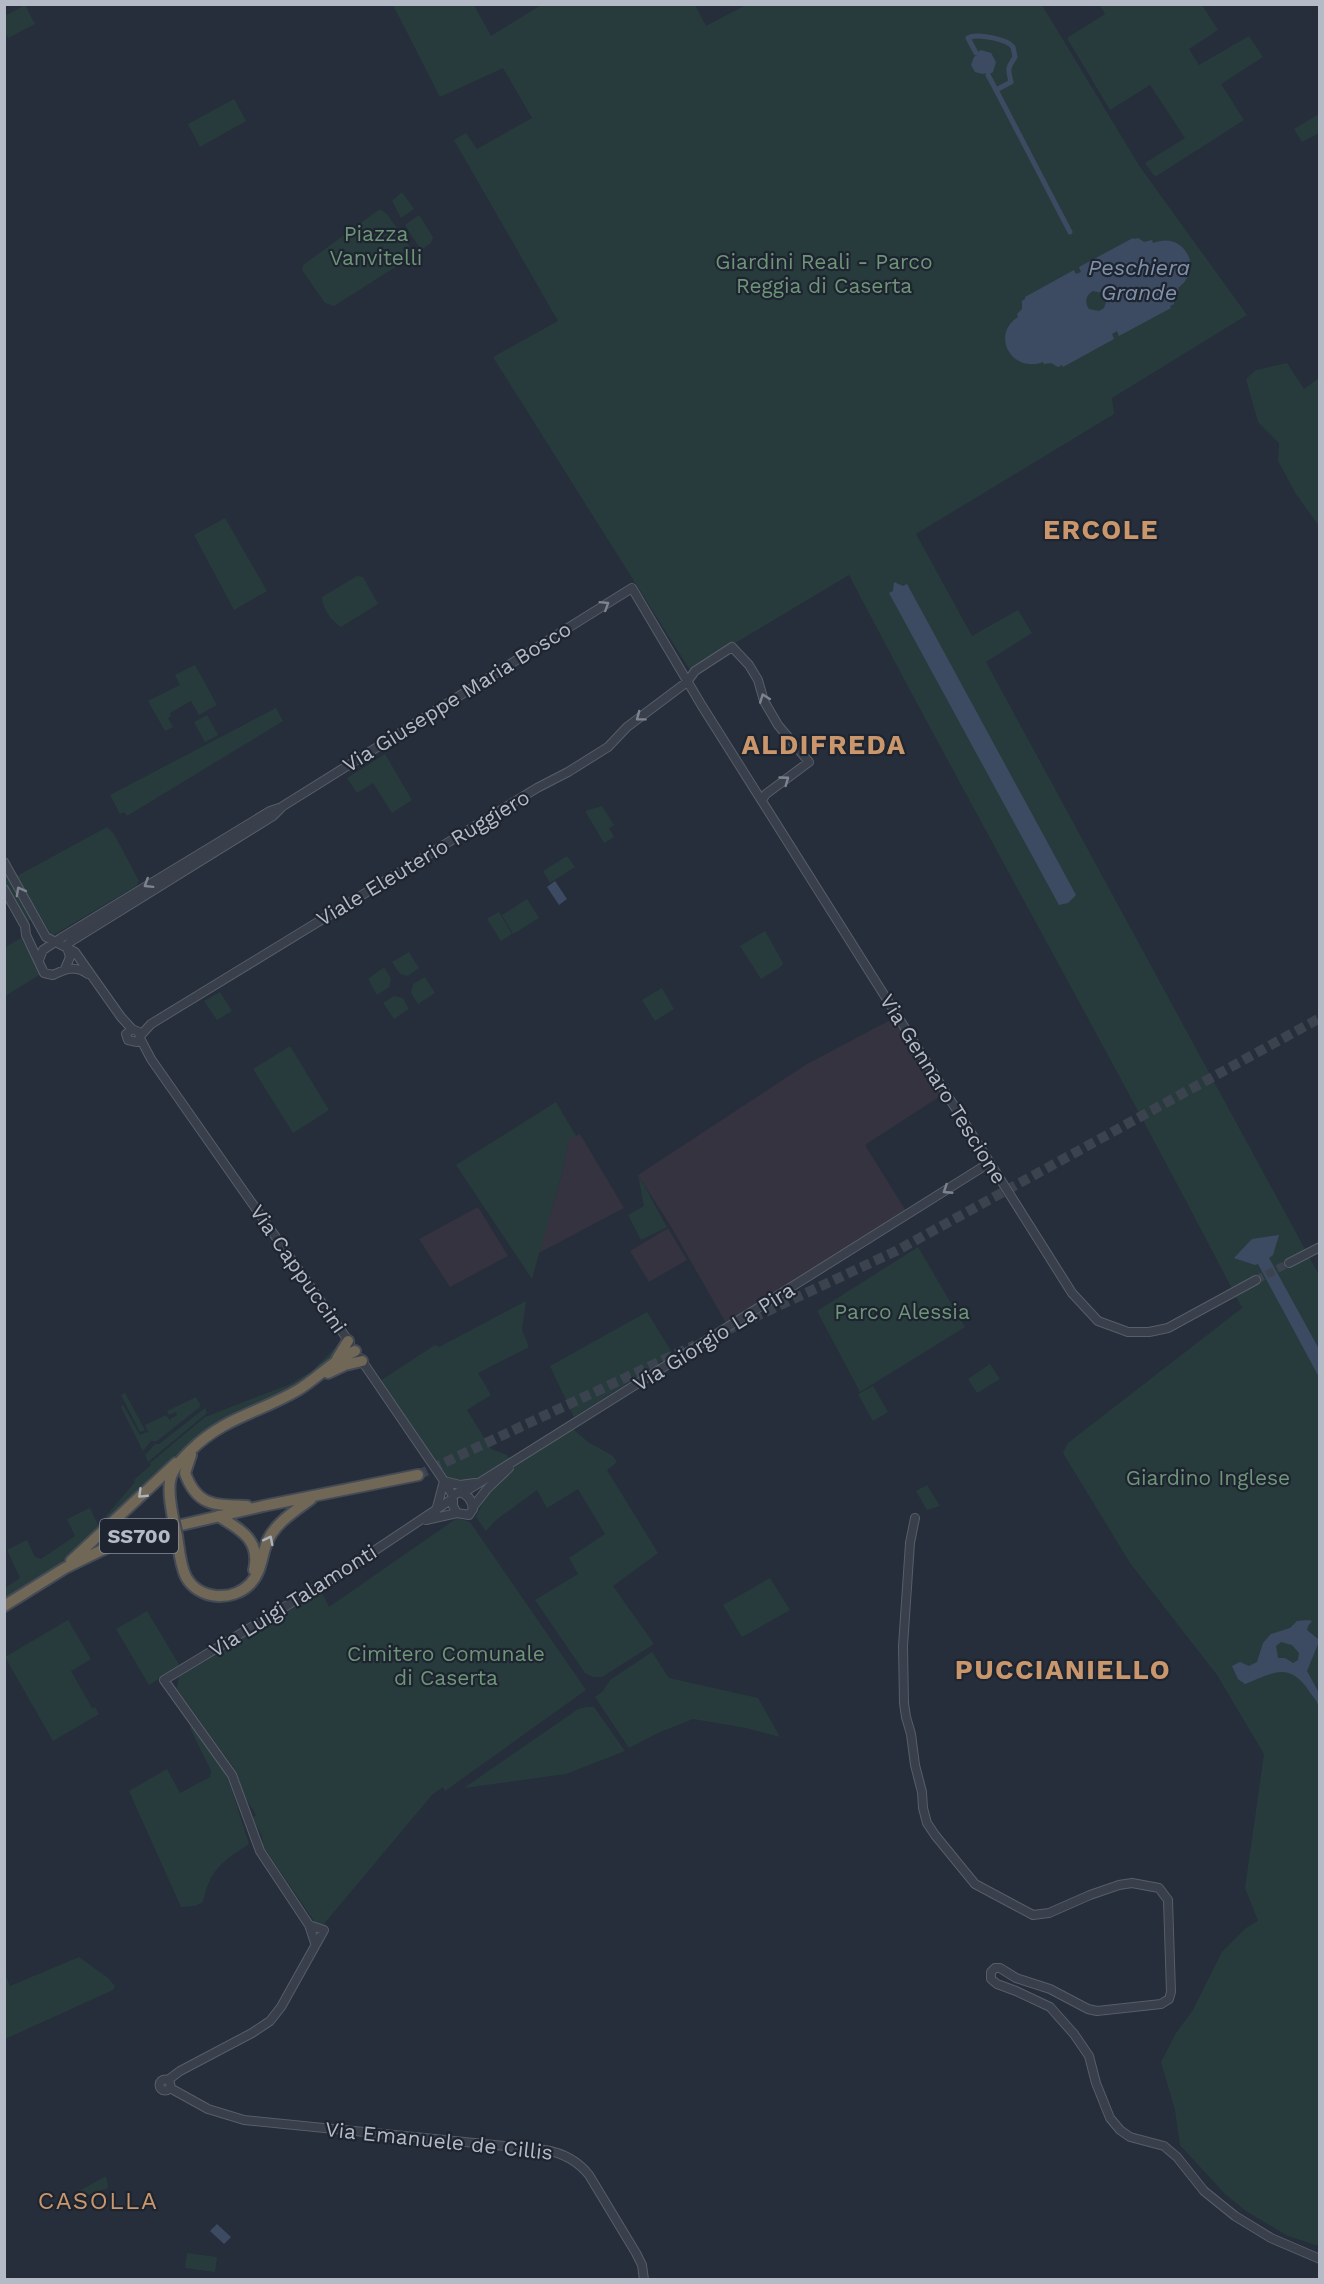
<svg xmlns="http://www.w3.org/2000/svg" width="1324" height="2284" font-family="'Work Sans',sans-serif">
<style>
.medical{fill:#35333f}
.green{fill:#283b3c}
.water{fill:#3d4b62;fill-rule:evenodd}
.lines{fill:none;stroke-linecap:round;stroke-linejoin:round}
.canal{stroke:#3d4b62;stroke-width:5}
.minor-tunnel{stroke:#3b434f;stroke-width:8;stroke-dasharray:8 4;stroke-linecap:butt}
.highway-tunnel{stroke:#3b434f;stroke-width:10;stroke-dasharray:10 5;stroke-linecap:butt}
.minor-casing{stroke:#575e69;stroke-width:10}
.highway-casing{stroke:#444b56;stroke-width:14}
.minor{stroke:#39404b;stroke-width:8}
.highway{stroke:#706757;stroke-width:10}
.highway-bridge-casing{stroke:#444b56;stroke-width:14;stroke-linecap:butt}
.highway-bridge{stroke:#706757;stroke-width:10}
.oneway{stroke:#7d848f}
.oneway2{stroke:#aeb3bb}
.labels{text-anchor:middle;stroke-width:4.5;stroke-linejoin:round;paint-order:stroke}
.shield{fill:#1e2530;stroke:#888e99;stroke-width:1.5}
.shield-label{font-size:20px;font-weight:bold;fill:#b5bbc6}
.park-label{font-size:21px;fill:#6e9578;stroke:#1e2530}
.street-label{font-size:21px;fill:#b5bbc6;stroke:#1e2530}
.water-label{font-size:22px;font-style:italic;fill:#7f91ab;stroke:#1e2530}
.quarter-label{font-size:24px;letter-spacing:1.5px;fill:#ca976c;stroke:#1e2530}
.district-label{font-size:27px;font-weight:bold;letter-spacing:1.5px;fill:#ca976c;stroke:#1e2530}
</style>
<rect width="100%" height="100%" fill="#252e3a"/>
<path class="medical" d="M 894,1018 L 942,1095 L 865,1145 L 906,1211 L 726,1323 L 670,1225 L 638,1175 L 807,1064 Z
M 580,1134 L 624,1208 L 539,1253 L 562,1173 L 568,1139 Z
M 478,1207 L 508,1256 L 450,1287 L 419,1239 Z
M 668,1228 L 687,1260 L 649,1282 L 630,1251 Z"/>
<path class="green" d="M 25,5 L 35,24 L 8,38 L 5,32 L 5,16 Z
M 393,5 L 474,5 L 491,36 L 541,5 L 695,5 L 706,26 L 746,5 L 1042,5 L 1140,167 L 1247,315 L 1112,398 L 1114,414 L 916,534 L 972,636 L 1018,610 L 1032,633 L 986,662 L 1319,1275 L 1319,2246 L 1288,2236 L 1246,2211 L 1225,2194 L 1180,2145 L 1175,2110 L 1161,2062 L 1176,2033 L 1193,2010 L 1222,1952 L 1246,1928 L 1258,1921 L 1245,1888 L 1264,1754 L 1217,1675 L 1130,1563 L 1063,1453 L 1068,1443 L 1242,1308 C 1115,1062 978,821 849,575 L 690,670 L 493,357 L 558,321 L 454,140 L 466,133 L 477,149 L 532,118 L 503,68 L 440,97 Z
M 1100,5 L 1202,5 L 1218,30 L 1189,49 L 1199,65 L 1249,36 L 1263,57 L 1221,84 L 1244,120 L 1155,177 L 1145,163 L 1185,138 L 1150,85 L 1110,110 L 1067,38 L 1105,14 Z
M 234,99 L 246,121 L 200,147 L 188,124 Z
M 1319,114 L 1319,133 L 1302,142 L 1294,129 Z
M 402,192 L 414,209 L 401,218 L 392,201 Z
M 380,209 L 387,214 L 410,247 L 413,252 L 411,257 L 334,306 L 325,303 L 302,270 L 303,265 Z
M 419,215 L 433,237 L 431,243 L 421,250 L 405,225 Z
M 1287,363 L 1304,389 L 1319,378 L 1319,526 L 1296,494 L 1278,461 L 1279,443 L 1258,422 L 1246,379 L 1256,370 Z
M 225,518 L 267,591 L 234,610 L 194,535 Z
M 357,576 L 363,577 L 378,604 L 341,627 C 332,622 322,607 322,597 Z
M 195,665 L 217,705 L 199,715 L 191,701 L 170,713 L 171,716 L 168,718 L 173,727 L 165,731 L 148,701 L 180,685 L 175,675 Z
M 276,708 L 283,721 L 127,816 L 124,812 L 120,814 L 110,795 Z
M 207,715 L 218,735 L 205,742 L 194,722 Z
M 385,754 L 412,800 L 392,813 L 373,783 L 357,793 L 347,778 Z
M 602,806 L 614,825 L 609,828 L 614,837 L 604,843 L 585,811 Z
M 107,827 L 114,834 L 139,881 L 136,886 L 52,936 L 17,876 Z
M 567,856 L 575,867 L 550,883 L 543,871 Z
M 4,869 L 32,919 L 26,922 L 5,883 Z
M 527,899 L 539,918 L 513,934 L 502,915 Z
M 499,912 L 512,934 L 501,941 L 487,919 Z
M 765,931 L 783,963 L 782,966 L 761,979 L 740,946 Z
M 21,938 L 41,974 L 5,996 L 4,948 Z
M 409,952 L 419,968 L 408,976 L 400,974 L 392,962 Z
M 384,967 L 391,979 L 389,987 L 377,995 L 368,979 Z
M 425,977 L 435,993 L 418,1004 L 411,993 L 413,984 Z
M 662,988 L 674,1009 L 655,1021 L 642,1000 Z
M 220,992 L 232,1011 L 217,1020 L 204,1001 Z
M 394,996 L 403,998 L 409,1009 L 394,1019 L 383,1003 Z
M 290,1046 L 329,1110 L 293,1133 L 253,1069 Z
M 556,1102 L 576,1136 L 568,1140 L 562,1173 L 532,1279 L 456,1165 Z
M 638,1175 C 649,1192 656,1209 667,1227 L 641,1240 L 628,1215 L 644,1206 Z
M 918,1247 L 965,1327 L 860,1392 L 817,1311 Z
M 526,1301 L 522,1330 L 529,1347 L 478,1373 L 491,1395 L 467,1410 L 491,1449 L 507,1455 L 510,1460 C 492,1470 468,1490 447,1477 L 380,1381 L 435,1345 L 439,1347 Z
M 647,1312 L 673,1354 L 574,1417 L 550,1366 Z
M 343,1340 L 334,1356 L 305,1381 L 201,1435 L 76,1554 L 5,1602 L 5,1588 L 20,1578 L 7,1550 L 27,1540 L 35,1557 L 41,1559 L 75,1536 L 67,1519 L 90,1508 L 98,1525 L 135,1482 L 134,1480 L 151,1465 L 150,1463 L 205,1417 L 288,1385 L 312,1371 Z
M 990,1364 L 1000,1379 L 977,1393 L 968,1379 Z
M 873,1386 L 888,1412 L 873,1421 L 858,1394 Z
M 125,1393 L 145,1430 L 140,1432 L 121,1395 Z
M 196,1397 L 201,1406 L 157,1441 L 151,1441 L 143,1451 L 121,1407 L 123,1405 L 140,1435 L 147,1432 L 149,1433 L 145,1425 L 166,1415 L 171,1422 L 170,1419 L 177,1415 L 176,1412 L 169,1415 L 167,1411 Z
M 205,1408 L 207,1413 L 148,1462 L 145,1455 L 155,1444 L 159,1444 Z
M 573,1429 L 588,1442 L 613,1456 L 617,1462 L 607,1470 L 658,1553 L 613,1586 L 654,1644 L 602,1677 L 593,1677 L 585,1673 L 535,1600 L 578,1574 L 569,1558 L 605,1534 L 578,1489 L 547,1508 L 537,1490 L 496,1520 L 486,1531 L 476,1517 C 480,1508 484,1499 489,1491 C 505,1468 549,1443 573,1429 Z
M 927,1485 L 940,1506 L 927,1510 L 916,1491 Z
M 457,1518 L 470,1522 L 586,1690 L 445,1791 L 443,1787 L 432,1795 L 323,1925 L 314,1921 L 263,1846 L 262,1836 L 252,1818 L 256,1815 L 244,1796 L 236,1771 L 177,1689 L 179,1677 L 321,1591 L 329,1607 Z
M 770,1578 L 790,1610 L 742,1637 L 723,1605 Z
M 147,1611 L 180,1666 L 149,1685 L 116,1629 Z
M 68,1620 L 91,1659 L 71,1671 L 92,1708 L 95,1707 L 99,1714 L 53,1741 L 5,1657 Z
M 652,1652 L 669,1678 L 758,1698 L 780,1737 L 746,1728 L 693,1719 L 658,1733 L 629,1748 L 595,1697 L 603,1691 L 610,1680 Z
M 587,1707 L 594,1707 L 625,1751 L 566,1774 L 464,1788 L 578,1709 Z
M 192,1726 L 225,1769 L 249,1844 C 222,1862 210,1869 203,1902 L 195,1906 L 181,1907 L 129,1791 L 167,1769 L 180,1793 L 210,1777 L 211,1771 L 190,1728 Z
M 79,1957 L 108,1978 L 115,1986 L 113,1990 L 5,2039 L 5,1974 L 10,1986 Z
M 106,2176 L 108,2188 L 82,2197 L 79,2191 Z
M 187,2253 L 217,2257 L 215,2272 L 185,2268 Z"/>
<path class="water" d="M 981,50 L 991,53 L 996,62 L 993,72 L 988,75 L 987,73 L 983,74 L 975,72 L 971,65 L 974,57 L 977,55 L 976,53 Z
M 1133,238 L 1134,239 L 1138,238 L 1144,242 L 1152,240 L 1153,243 C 1184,230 1205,269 1178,288 L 1179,290 L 1174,296 L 1174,304 L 1170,306 L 1171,308 L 1119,336 L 1117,331 L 1112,334 L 1114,339 L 1063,367 L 1062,365 L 1058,367 L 1051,363 L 1044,364 L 1043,362 C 1012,374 990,335 1018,317 L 1017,314 L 1022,309 L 1022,301 L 1025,299 L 1025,297 L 1074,270 L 1076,274 L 1081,272 L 1079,267 ZM 1093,291 L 1103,293 L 1107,299 L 1104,308 L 1099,311 L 1089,309 C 1084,302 1086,295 1093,291 Z
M 894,582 L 903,586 L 907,584 L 1076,895 L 1068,903 L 1059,905 L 889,593 L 893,591 Z
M 555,881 L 567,899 L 559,905 L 547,887 Z
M 1279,1235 L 1273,1255 L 1269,1258 L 1319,1349 L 1319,1377 L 1258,1264 L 1255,1265 L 1234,1258 L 1252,1239 Z
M 1308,1620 L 1312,1621 L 1308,1626 L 1307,1630 L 1318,1639 L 1318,1644 L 1307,1671 L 1319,1693 L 1319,1708 C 1318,1701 1313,1697 1309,1691 C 1289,1661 1273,1673 1245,1684 L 1238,1679 L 1232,1666 L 1240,1662 L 1249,1666 L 1257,1662 L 1263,1643 L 1271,1634 L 1290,1628 L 1297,1621 ZM 1281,1642 L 1292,1645 L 1299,1653 L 1298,1660 L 1293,1663 L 1285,1658 L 1278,1658 L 1276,1646 Z
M 217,2224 L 231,2237 L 224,2244 L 210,2231 Z"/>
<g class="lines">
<path class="canal" d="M 976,53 L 968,38 C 977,33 1007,39 1013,47 L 1015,57 C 1007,69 1008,69 1011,82 L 996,90 L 988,75
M 996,90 L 1070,232"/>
<path class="minor-tunnel" d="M 1256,1280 L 1289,1263"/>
<path class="highway-tunnel" d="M 725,1331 L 896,1251 L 1320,1018
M 418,1475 L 695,1345"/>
<g class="minor-casing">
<path id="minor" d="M 4,862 L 46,937 L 75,952 L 121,1017 L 132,1029
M 4,889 L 25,926 L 26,935 L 44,973 L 53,975 C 65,969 76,965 88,974
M 66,946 L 70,942 L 273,816 L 283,806 L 632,588 L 702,706 L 1072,1293 L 1098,1321 L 1128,1332 L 1149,1332 L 1168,1328 L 1256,1280
M 39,960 L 43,950 L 61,938 L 270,811 L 282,807
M 65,969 L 70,957 L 67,947
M 140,1036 L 151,1024 L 537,788 L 568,772 L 608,747 L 627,727 L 687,682 L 695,671 L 732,647 L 749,665 L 758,680 L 764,701 L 778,725 L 809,762 L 766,794 L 762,800
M 140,1038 L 137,1042 L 128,1040 L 126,1034 L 132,1029 L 139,1032 L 140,1038 L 151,1059 L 350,1343
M 1289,1263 L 1320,1247
M 360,1358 L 444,1481 L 453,1496
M 444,1481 L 460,1485 L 475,1483
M 459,1492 C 468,1494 472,1500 473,1509 L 469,1515 L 457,1513 L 453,1506 L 453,1496 Z
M 463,1493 L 989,1163
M 473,1507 L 487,1489 L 509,1468
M 436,1511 L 444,1481
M 915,1518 L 910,1543 L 903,1646 L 904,1703 L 906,1717 L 911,1734 L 915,1765 L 922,1792 L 923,1808 L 927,1823 L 935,1835 L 975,1884 L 1033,1915 L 1049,1913 L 1090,1895 L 1119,1885 L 1132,1883 L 1159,1888 L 1168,1900 L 1171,1992 L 1169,1999 L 1161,2004 L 1097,2011 L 1088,2009 L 1050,1989 L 1016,1978 L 1000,1968 L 995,1968 L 991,1972 L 991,1979 L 997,1984 L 1016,1991 L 1050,2007 L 1074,2034 L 1089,2056 L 1096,2083 L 1110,2118 L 1120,2130 L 1130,2137 L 1164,2146 L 1177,2157 L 1204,2191 L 1235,2216 L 1271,2238 L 1320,2259
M 426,1520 L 457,1513
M 315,1943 L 309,1925 L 260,1851 L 232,1775 L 164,1680 L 344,1571 L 452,1499
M159.5 2085a5.5 5.5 0 1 1 11 0a5.5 5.5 0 1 1-11 0Z
M 168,2080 L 180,2071 L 252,2033 L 270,2021 L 281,2007 L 324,1930 L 309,1925
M 170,2088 L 208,2109 L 244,2120 L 545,2150 C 563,2153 577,2160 589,2175 L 636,2253 L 642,2265 L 644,2280"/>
</g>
<g class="highway-casing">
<path id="highway" d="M 337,1359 L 348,1341
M 328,1373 L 345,1365 L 362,1361
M 191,1455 L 185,1473 C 197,1507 216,1505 247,1506
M 218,1516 C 240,1529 261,1540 254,1570
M 173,1518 C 171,1506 168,1494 170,1481 C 172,1469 182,1459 190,1451 C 224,1417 259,1413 298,1390 C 318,1378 333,1360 355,1351
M 177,1536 C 179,1549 180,1565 186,1577 C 199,1600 232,1602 250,1584 C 261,1573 261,1559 266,1545 C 272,1525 295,1511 311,1499
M 71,1561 L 176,1463
M 4,1606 L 65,1568 L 106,1548 L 151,1532 L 263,1506 L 418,1475"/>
</g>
<use href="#minor" class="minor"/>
<use href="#highway" class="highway"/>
<g class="highway-bridge-casing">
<path id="highway-bridge" d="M 173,1518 L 177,1536"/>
</g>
<use href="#highway-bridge" class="highway-bridge"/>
</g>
<defs><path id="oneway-chevron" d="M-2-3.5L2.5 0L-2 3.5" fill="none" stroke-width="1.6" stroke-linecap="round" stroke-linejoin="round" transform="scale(1.5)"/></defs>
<g class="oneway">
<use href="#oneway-chevron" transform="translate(605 605) rotate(-32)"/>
<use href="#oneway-chevron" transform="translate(764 698) rotate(-111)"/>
<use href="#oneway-chevron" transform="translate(640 717) rotate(143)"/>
<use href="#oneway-chevron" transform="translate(785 780) rotate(-36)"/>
<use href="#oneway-chevron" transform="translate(148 884) rotate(148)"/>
<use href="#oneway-chevron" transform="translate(20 891) rotate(-119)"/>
<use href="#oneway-chevron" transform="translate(947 1190) rotate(147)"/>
</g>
<g class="oneway2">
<use href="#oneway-chevron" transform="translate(142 1494) rotate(136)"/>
<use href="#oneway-chevron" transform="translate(269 1540) rotate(-63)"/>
</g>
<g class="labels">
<rect class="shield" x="100" y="1519" width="78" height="34" rx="4.5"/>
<g class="shield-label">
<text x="139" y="1543">SS700</text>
</g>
<g class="park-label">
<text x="376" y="241">Piazza<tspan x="376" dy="24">Vanvitelli</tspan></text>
<text x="824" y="269">Giardini Reali - Parco<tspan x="824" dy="24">Reggia di Caserta</tspan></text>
<text x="902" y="1319">Parco Alessia</text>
<text x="1208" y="1485">Giardino Inglese</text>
<text x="446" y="1661">Cimitero Comunale<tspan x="446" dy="24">di Caserta</tspan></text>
</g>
<g class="street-label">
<text transform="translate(457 697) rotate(-32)" y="7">Via Giuseppe Maria Bosco</text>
<text transform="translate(423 858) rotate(-31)" y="7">Viale Eleuterio Ruggiero</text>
<text transform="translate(943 1089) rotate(58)" y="7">Via Gennaro Tescione</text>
<text transform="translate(298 1269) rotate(55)" y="7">Via Cappuccini</text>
<text transform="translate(714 1337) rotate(-32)" y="7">Via Giorgio La Pira</text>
<text transform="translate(293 1601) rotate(-32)" y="7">Via Luigi Talamonti</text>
<text transform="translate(439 2141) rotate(6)" y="7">Via Emanuele de Cillis</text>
</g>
<g class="water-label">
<text x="1139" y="275">Peschiera<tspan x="1139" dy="25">Grande</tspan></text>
</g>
<g class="quarter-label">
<text x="98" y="2209">CASOLLA</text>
</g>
<g class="district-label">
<text x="1101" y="539">ERCOLE</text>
<text x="824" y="754">ALDIFREDA</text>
<text x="1063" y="1679">PUCCIANIELLO</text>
</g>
</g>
<rect width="1324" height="2284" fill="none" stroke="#b5bbc6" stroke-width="12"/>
</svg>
